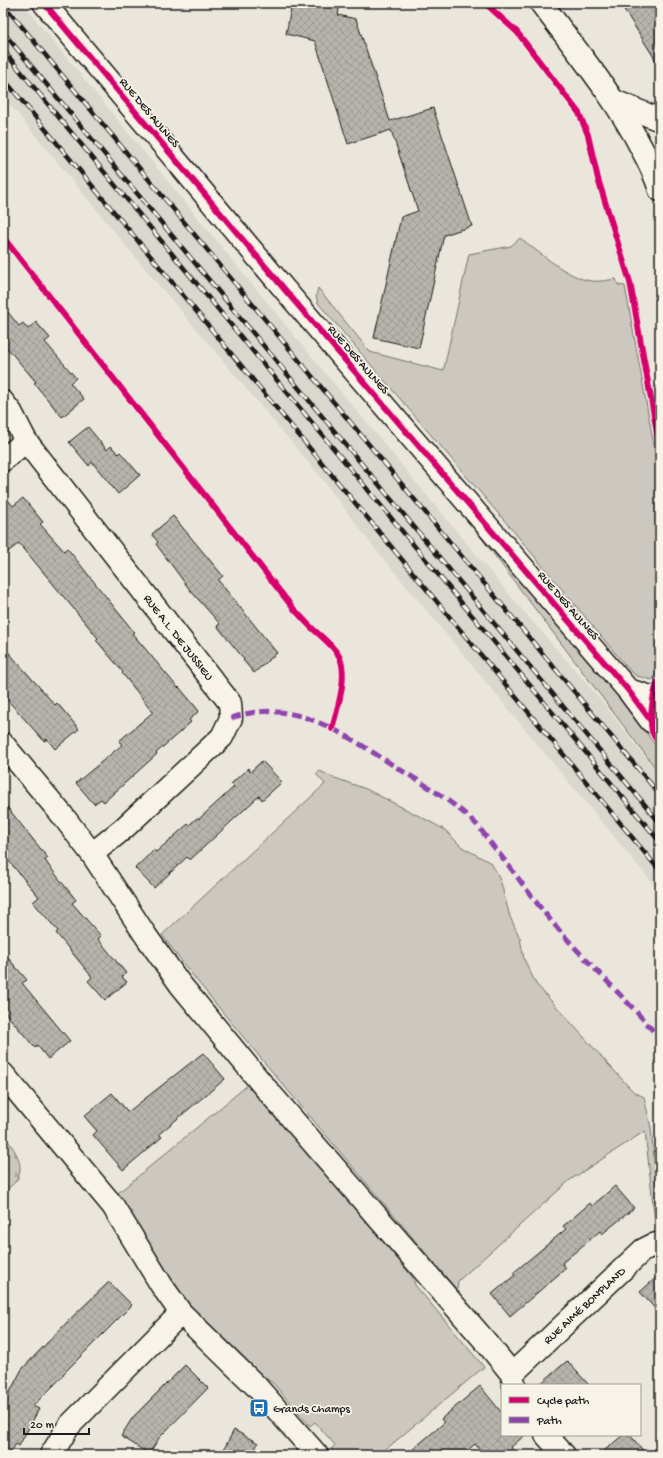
<svg xmlns="http://www.w3.org/2000/svg" width="663" height="1458" font-family="'Gochi Hand',sans-serif">
<style>
.built{fill:#dad7ce}
.green{fill:#ccc8c0;stroke:#74726e}
.forest{fill:url(#forest-firs);stroke:#74726e}
.building{fill:url(#building-cross-hatch);stroke:#1c1c1c}
.lines{fill:none;stroke-linecap:round;stroke-linejoin:round}
.street-casing{stroke:#1c1c1c;stroke-width:25}
.secondary-casing{stroke:#1c1c1c;stroke-width:25}
.street{stroke:#f7f3e8;stroke-width:22}
.secondary{stroke:#f7f3e8;stroke-width:22}
.rail-casing{stroke:#1c1c1c;stroke-width:4.5}
.rail{stroke:#f7f3e8;stroke-width:3;stroke-dasharray:9;stroke-linecap:butt}
.quiet{stroke:#8e44ad;stroke-width:5;stroke-dasharray:10 5;stroke-linecap:butt}
.cycleway-casing{stroke:#f7f3e8;stroke-width:8}
.cycleway{stroke:#d6006c;stroke-width:6}
.labels{text-anchor:middle;stroke-width:3.5;stroke-linejoin:round;paint-order:stroke}
.street-label{font-size:12px;fill:#1c1c1c;stroke:#f7f3e8}
.poi-label{font-size:12px;fill:#1c1c1c;stroke:#f7f3e8;text-anchor:start}
</style>
<defs>
<pattern id="forest-firs" width="22" height="20" patternUnits="userSpaceOnUse"><rect width="22" height="20" fill="#ccc8c0"/><path d="M5 1l3.5 6h-7zM16 11l3.5 6h-7z" fill="#afaba4"/></pattern>
<pattern id="building-cross-hatch" width="8" height="8" patternUnits="userSpaceOnUse"><rect width="8" height="8" fill="#b6b4ac"/><path d="M0 0l8 8M0 8l8-8" fill="none" stroke="#9c9a93"/></pattern>
</defs>
<rect width="100%" height="100%" fill="#eae6dc"/>
<filter id="ink" filterUnits="userSpaceOnUse"><feTurbulence type="fractalNoise" baseFrequency=".025" numOctaves="2"/><feDisplacementMap in="SourceGraphic" scale="8" xChannelSelector="R" yChannelSelector="G"/><feConvolveMatrix kernelMatrix="1 2 1 2 8 2 1 2 1" color-interpolation-filters="sRGB"/></filter>
<g filter="url(#ink)">
<path class="built" d="M 3,3 L 22,3 L 292,333 L 513,599 L 600,699 L 660,776 L 660,892 L 372,545 L 320,476 L 136,258 L 3,96 Z"/>
<path class="green" d="M 520,238 C 539,252 568,278 591,281 C 599,282 608,280 616,279 L 618,285 L 625,286 L 660,479 L 660,668 L 652,680 L 637,676 L 631,672 L 515,533 L 318,303 L 316,296 L 318,288 L 370,352 L 443,371 L 444,368 L 469,254 L 511,246 Z
M 461,511 L 647,726 L 645,731 L 660,752 L 660,774 Z
M 320,771 L 332,777 L 366,789 L 425,819 L 445,830 L 462,847 L 491,863 L 497,873 L 501,883 L 510,917 L 520,938 L 524,959 L 536,984 L 627,1085 L 634,1092 L 644,1097 L 651,1128 L 660,1221 L 655,1222 L 645,1131 L 570,1180 L 458,1281 L 457,1290 C 396,1218 335,1146 274,1074 C 236,1028 197,983 162,935 L 325,784 L 316,774 Z
M 249,1084 L 391,1251 L 413,1278 L 415,1285 L 484,1367 L 379,1455 L 337,1455 L 331,1449 L 335,1445 L 315,1422 L 310,1426 L 273,1383 L 265,1378 L 239,1352 L 187,1302 L 175,1287 L 118,1193 Z"/>
<path class="forest" d="M 3,1135 C 13,1146 28,1167 15,1182 C 12,1186 7,1189 3,1192 Z"/>
<path class="building" d="M 292,3 L 340,3 L 338,15 L 356,19 L 390,121 L 433,108 L 472,226 L 444,235 L 419,348 L 374,338 L 401,217 L 418,211 L 391,130 L 348,144 L 315,41 L 286,34 Z
M 620,3 L 660,3 L 660,67 Z
M 3,306 L 19,326 L 23,323 L 28,329 L 36,322 L 50,338 L 45,342 L 76,378 L 70,383 L 84,399 L 62,417 L 34,383 L 36,382 L 3,343 Z
M 88,427 L 107,450 L 111,446 L 118,454 L 120,452 L 140,475 L 118,494 L 92,462 L 89,466 L 69,442 Z
M 3,494 L 13,506 L 23,498 L 43,522 L 40,524 L 64,551 L 67,548 L 134,632 L 132,633 L 178,688 L 179,687 L 199,711 L 189,720 L 191,722 L 156,753 L 157,754 L 104,802 L 101,799 L 94,804 L 76,783 L 122,745 L 119,741 L 153,712 L 122,673 L 123,672 L 96,640 L 98,638 L 19,543 L 3,556 Z
M 173,516 L 223,576 L 218,580 L 277,653 L 254,673 L 243,660 L 244,659 L 217,626 L 220,624 L 190,590 L 156,544 L 158,542 L 152,534 Z
M 3,646 L 55,705 L 57,703 L 79,729 L 55,749 L 47,739 L 44,741 L 3,695 Z
M 262,761 L 282,782 L 262,800 L 259,796 L 190,860 L 187,857 L 154,888 L 135,868 L 154,850 L 156,852 L 188,824 L 189,825 L 197,818 L 199,819 L 234,787 L 231,784 L 248,768 L 250,772 Z
M 3,802 L 48,858 L 45,860 L 49,866 L 76,900 L 72,903 L 101,936 L 98,939 L 126,973 L 122,977 L 127,982 L 105,1000 L 88,981 L 92,977 L 56,933 L 58,931 L 33,902 L 39,897 L 3,854 Z
M 3,952 L 27,980 L 22,983 L 70,1041 L 48,1059 L 37,1045 L 35,1048 L 3,1010 Z
M 203,1053 L 225,1079 L 159,1134 L 162,1137 L 123,1170 L 93,1135 L 97,1131 L 84,1116 L 112,1093 L 128,1112 Z
M 615,1186 L 634,1208 L 602,1234 L 600,1231 L 562,1263 L 566,1268 L 510,1316 L 492,1294 L 515,1275 L 513,1273 L 566,1229 L 563,1226 L 573,1218 L 590,1203 L 592,1206 Z
M 660,1274 L 660,1314 L 640,1292 Z
M 109,1282 L 132,1305 L 63,1374 L 64,1375 L 33,1406 L 39,1409 L 19,1446 L 16,1444 L 9,1455 L 3,1455 L 3,1405 L 22,1369 L 69,1320 Z
M 567,1361 L 589,1385 L 539,1385 Z
M 185,1365 L 208,1388 L 159,1438 L 149,1454 L 121,1436 L 133,1417 Z
M 480,1386 L 502,1413 L 502,1435 L 525,1435 L 511,1447 L 518,1455 L 484,1455 L 475,1444 L 462,1455 L 406,1455 L 444,1423 L 441,1419 Z
M 234,1430 L 258,1443 L 252,1455 L 234,1455 L 224,1449 Z
M 623,1435 L 630,1435 L 647,1455 L 599,1455 Z"/>
<g class="lines">
<g class="street-casing">
<path id="street" d="M 44,3 L 291,297 L 628,690 L 651,721 L 660,726
M 614,101 L 660,120
M 3,402 L 11,412 L 26,441 L 230,703 L 231,718 L 222,737 L 123,829 L 92,854
M 3,460 L 26,441
M 628,690 L 654,698 L 660,698
M 3,744 L 63,816 L 92,854 L 146,936 L 180,984 L 262,1084 L 486,1342 L 512,1374 L 514,1385
M 3,1074 L 113,1206 L 162,1286 L 181,1313 L 257,1387 L 317,1455
M 512,1374 L 643,1250 L 653,1245 L 660,1243
M 546,1435 L 564,1455
M 51,1455 L 69,1426 L 181,1313"/>
</g>
<g class="secondary-casing">
<path id="secondary" d="M 541,3 C 577,51 616,98 643,151 C 650,164 656,177 660,190"/>
</g>
<use href="#street" class="street"/>
<use href="#secondary" class="secondary"/>
<g class="rail-casing">
<path id="rail" d="M 3,4 L 660,795
M 3,32 L 660,823
M 3,50 L 660,842
M 3,78 L 660,871"/>
</g>
<use href="#rail" class="rail"/>
<path class="quiet" d="M 231,718 C 247,713 262,710 279,712 C 321,716 361,745 396,767 C 424,784 454,802 477,825 C 483,832 488,840 494,847 C 516,874 536,904 559,930 C 592,968 629,1001 660,1039"/>
<g class="cycleway-casing">
<path id="cycleway" d="M 44,3 L 291,297 L 628,690 L 651,721 L 660,726
M 485,3 L 517,32 L 579,113 L 588,135 L 598,179 L 630,282 L 660,449
M 3,237 L 293,608 C 298,613 303,619 308,624 C 317,634 334,645 340,658 C 348,678 337,709 332,729
M 660,679 C 653,689 649,719 652,731 C 653,736 657,740 660,744"/>
</g>
<use href="#cycleway" class="cycleway"/>
</g>
</g>
<defs>
<g id="bus-square" transform="scale(1)"><rect x="-9" y="-9" width="18" height="18" rx="4" fill="#1f6fb2" stroke="#f7f3e8"/><path d="M-5-6H5V4H4V6H2V4H-2V6H-4V4H-5ZM-3.5-4V0h7V-4ZM-3.5 1.2v1.5H-2V1.2ZM2 1.2v1.5H3.5V1.2Z" fill="#fff"/></g>
</defs>
<g fill-rule="evenodd">
<use href="#bus-square" x="259" y="1408"/>
</g>
<g class="labels">
<g class="street-label">
<text transform="translate(150 112) rotate(50)" y="4">RUE DES AULNES</text>
<text transform="translate(359 359) rotate(49)" y="4">RUE DES AULNES</text>
<text transform="translate(569 605) rotate(49)" y="4">RUE DES AULNES</text>
<text transform="translate(179 637) rotate(52)" y="4">RUE A.L. DE JUSSIEU</text>
<text transform="translate(584 1305) rotate(-43)" y="4">RUE AIMÉ BONPLAND</text>
</g>
<g class="poi-label">
<text x="273" y="1412">Grands Champs</text>
</g>
</g>
<rect width="663" height="1458" fill="none" stroke="#f7f3e8" stroke-width="16"/>
<rect x="8" y="8" width="647" height="1442" fill="none" stroke="#1c1c1c" stroke-width="1.5" filter="url(#ink)"/>
<rect x="501" y="1384" width="140" height="52" fill="#f7f3e8" stroke="#9f9d96"/>
<rect x="509" y="1397" width="20" height="6" fill="#d6006c" stroke="#9f9d96"/>
<text x="537" y="1404" font-size="12" fill="#1c1c1c">Cycle path</text>
<rect x="509" y="1417" width="20" height="6" fill="#8e44ad" stroke="#9f9d96"/>
<text x="537" y="1424" font-size="12" fill="#1c1c1c">Path</text>
<path d="M24 1428v6h65v-6" fill="none" stroke="#1c1c1c" stroke-width="2"/>
<text x="30" y="1428" font-size="12" fill="#1c1c1c" stroke="#f7f3e8" stroke-width="3" paint-order="stroke">20 m</text>
</svg>
